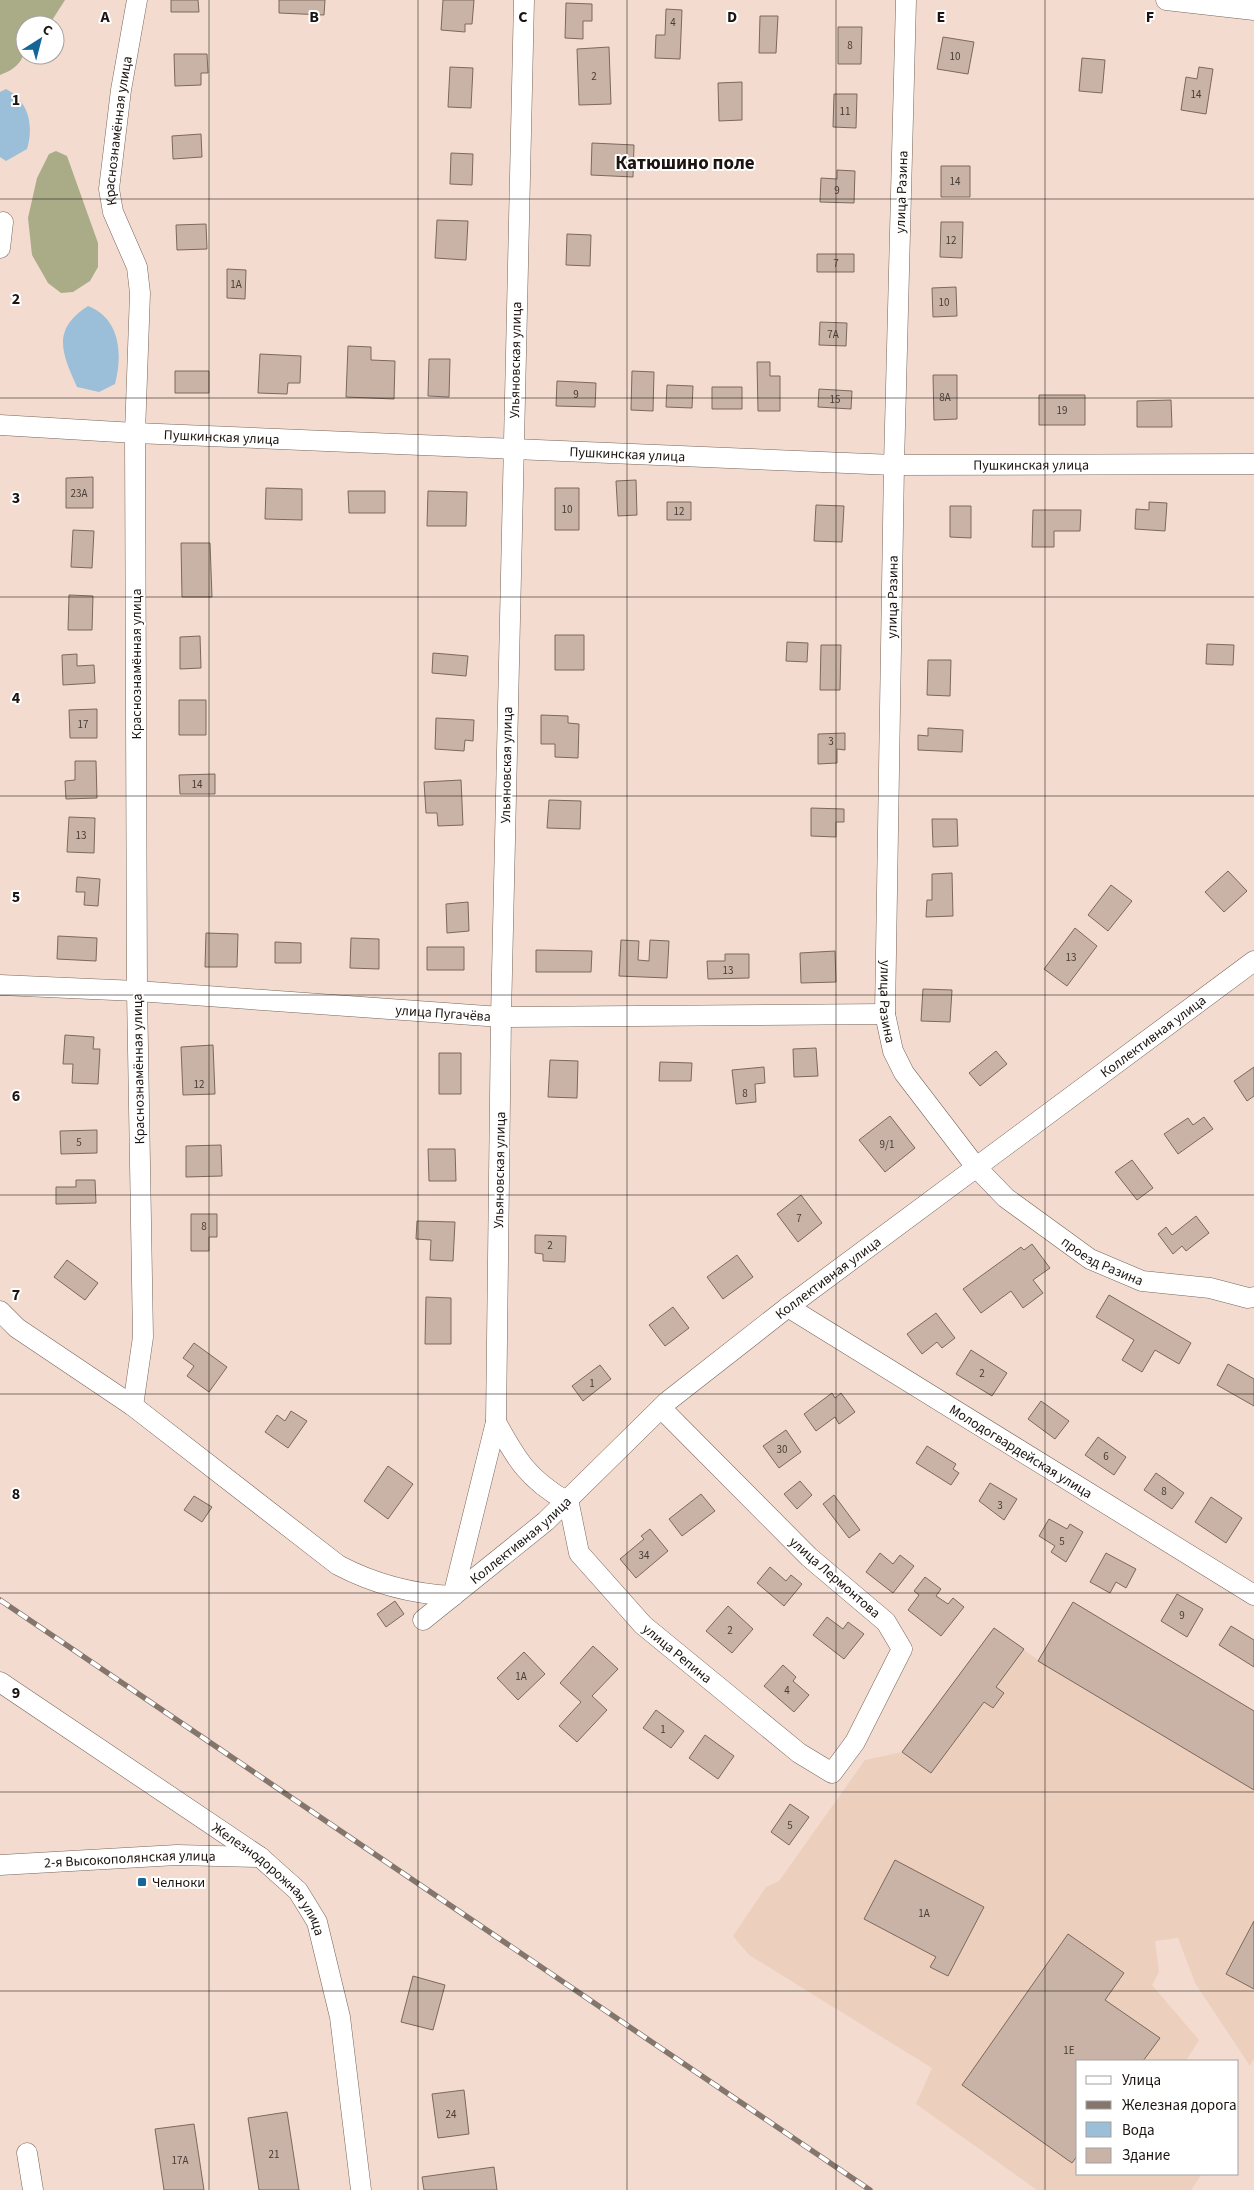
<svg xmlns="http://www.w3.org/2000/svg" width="1254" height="2190" font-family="'Source Sans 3',sans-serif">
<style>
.built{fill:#edcfbd}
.forest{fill:#a9ac86}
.water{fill:#9bbfd8}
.building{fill:#c9b3a6;stroke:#7c685c}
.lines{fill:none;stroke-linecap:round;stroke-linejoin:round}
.minor-casing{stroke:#786459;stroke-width:21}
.minor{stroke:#fff;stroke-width:20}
.rail-casing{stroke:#85766d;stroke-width:5.5}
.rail{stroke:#fff;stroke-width:4;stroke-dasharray:11;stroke-linecap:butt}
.grid{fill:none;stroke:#1c1410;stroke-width:1;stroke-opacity:0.55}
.poi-dot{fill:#156698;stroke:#fff;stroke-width:2}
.labels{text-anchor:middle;stroke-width:4;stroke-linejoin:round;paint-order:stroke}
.number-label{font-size:11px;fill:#473c36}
.street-label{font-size:14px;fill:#1c1410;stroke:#fff}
.poi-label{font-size:14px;fill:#1c1410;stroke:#fff;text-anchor:start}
.district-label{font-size:19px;font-weight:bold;fill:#1c1410;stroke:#fff}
.grid-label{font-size:16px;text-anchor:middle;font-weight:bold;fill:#1c1410;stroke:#fff;stroke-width:4;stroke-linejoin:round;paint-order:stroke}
</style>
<rect width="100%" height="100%" fill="#f3dccf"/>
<path class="built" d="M 1073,1602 L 1254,1711 L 1254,2058 L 1250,2066 L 1195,1983 L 1178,1938 L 1155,1941 L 1159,1972 L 1152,1985 L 1199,2040 L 1186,2061 L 1078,2061 L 1078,2174 L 1202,2174 L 1191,2190 L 1037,2190 L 916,2104 L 932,2068 L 749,1955 L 733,1936 L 766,1887 L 779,1881 L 865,1760 L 902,1752 L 994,1628 L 1038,1660 Z"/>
<path class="forest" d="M 0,0 L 65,0 L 49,25 L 25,25 C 25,50 28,65 0,75 Z
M 56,151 L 67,156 L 98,243 L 98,267 L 90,281 L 73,292 L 61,293 L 48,283 L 32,255 L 28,218 L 37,178 L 49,154 Z"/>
<path class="water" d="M 6,89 C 29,101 34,126 27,149 L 6,161 L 0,157 L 0,92 Z
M 88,306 C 120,318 123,354 115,384 L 99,392 L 77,387 C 62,353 51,330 88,306 Z"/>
<path class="building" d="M 171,0 L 198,0 L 199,12 L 171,12 Z
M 279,0 L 325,0 L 324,15 L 279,13 Z
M 443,0 L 474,0 L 472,24 L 465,24 L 465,32 L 441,30 Z
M 566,3 L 592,4 L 592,21 L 583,21 L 583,39 L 565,38 Z
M 666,9 L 682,10 L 680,59 L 655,58 L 656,35 L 665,35 Z
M 760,16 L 778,16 L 776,53 L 759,53 Z
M 838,27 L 862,27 L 861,64 L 838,64 Z
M 943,37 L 974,42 L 968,74 L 937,69 Z
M 609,47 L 611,104 L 579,105 L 577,49 Z
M 174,54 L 207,54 L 208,73 L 201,73 L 201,85 L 175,86 Z
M 1082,58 L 1105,60 L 1102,93 L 1079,91 Z
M 450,67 L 473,68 L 471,108 L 448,107 Z
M 1199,67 L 1213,69 L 1206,114 L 1181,110 L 1186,77 L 1197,79 Z
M 742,82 L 742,120 L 719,121 L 718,83 Z
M 834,94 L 857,94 L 856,128 L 833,127 Z
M 201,134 L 202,157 L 173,159 L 172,136 Z
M 592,143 L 634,145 L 633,177 L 591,175 Z
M 451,153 L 473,154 L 472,185 L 450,184 Z
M 941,166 L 970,166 L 970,197 L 941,197 Z
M 837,170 L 855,171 L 854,203 L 820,202 L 821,178 L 837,179 Z
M 437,220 L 468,221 L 466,260 L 435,258 Z
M 941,222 L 963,222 L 962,258 L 940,257 Z
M 206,224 L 207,249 L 177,250 L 176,225 Z
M 567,234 L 591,235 L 590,266 L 566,265 Z
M 817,254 L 854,254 L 854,272 L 817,272 Z
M 227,269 L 246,270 L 245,299 L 227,298 Z
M 956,287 L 957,316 L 933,317 L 932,288 Z
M 820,322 L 847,323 L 846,346 L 819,345 Z
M 348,346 L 371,347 L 371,360 L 395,361 L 394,399 L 346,397 Z
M 260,354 L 301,356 L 300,383 L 288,383 L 287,394 L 258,393 Z
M 429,359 L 450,359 L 449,397 L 428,396 Z
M 757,362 L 770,362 L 770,376 L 780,376 L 780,411 L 758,411 Z
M 175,371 L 209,371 L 209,393 L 175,393 Z
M 632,371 L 654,372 L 653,411 L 631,410 Z
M 933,375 L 957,375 L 957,419 L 934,420 Z
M 557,381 L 596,383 L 595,407 L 556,406 Z
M 667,385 L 693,386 L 692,408 L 666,407 Z
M 712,387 L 742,387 L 742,409 L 712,409 Z
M 819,389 L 852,391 L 851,409 L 818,407 Z
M 1039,395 L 1085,395 L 1085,425 L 1039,425 Z
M 1171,400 L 1172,427 L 1137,427 L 1137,401 Z
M 93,477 L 93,508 L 66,508 L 66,478 Z
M 636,480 L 637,515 L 618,516 L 616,481 Z
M 266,488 L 302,489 L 302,520 L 265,519 Z
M 555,488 L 579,488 L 579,530 L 555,530 Z
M 348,491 L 385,491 L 385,513 L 349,513 Z
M 428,491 L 467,492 L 466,526 L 427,526 Z
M 667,502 L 691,502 L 691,520 L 667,520 Z
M 1149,502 L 1167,503 L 1165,531 L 1135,529 L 1136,509 L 1149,510 Z
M 816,505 L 844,506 L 842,542 L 814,541 Z
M 950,506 L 971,506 L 971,538 L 950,537 Z
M 1033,510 L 1081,510 L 1080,531 L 1054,531 L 1054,547 L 1032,547 Z
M 73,530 L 94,531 L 92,568 L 71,567 Z
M 181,543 L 210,543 L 212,597 L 182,597 Z
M 69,595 L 93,596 L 92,630 L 68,630 Z
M 555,635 L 584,635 L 584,670 L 555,670 Z
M 200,636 L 201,668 L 180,669 L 180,637 Z
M 787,642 L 808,643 L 807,662 L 786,661 Z
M 1207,644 L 1234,645 L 1233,665 L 1206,664 Z
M 821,645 L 841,645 L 840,690 L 820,690 Z
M 433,653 L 468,656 L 466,676 L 432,673 Z
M 77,654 L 77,666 L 94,665 L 95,683 L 63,685 L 62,655 Z
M 928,660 L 951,660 L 950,696 L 927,695 Z
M 179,700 L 206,700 L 206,735 L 179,735 Z
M 97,709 L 97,738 L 70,738 L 69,710 Z
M 541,715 L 568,716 L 568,723 L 579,724 L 578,758 L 555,757 L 555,744 L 541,744 Z
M 436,718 L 474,720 L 473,741 L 465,740 L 464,751 L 435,749 Z
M 928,728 L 963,730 L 962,752 L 918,750 L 918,735 L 928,736 Z
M 845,733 L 845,750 L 837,749 L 837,763 L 818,764 L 818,734 Z
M 75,761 L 96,761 L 97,798 L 66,799 L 65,781 L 75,780 Z
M 215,774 L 215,794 L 180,794 L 179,775 Z
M 461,780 L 463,825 L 438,826 L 437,813 L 426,813 L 424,782 Z
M 549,800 L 581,801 L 580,829 L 547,828 Z
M 811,808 L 844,809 L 844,822 L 836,822 L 836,837 L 811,836 Z
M 69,817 L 95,818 L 94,853 L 67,852 Z
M 932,819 L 957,819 L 958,846 L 933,847 Z
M 1228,871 L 1247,891 L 1224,912 L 1205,892 Z
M 952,873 L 953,916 L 926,917 L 927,900 L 932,900 L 932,874 Z
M 77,877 L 100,879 L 98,906 L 84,905 L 85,892 L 76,892 Z
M 1111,885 L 1132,901 L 1108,931 L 1088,915 Z
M 468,902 L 469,931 L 447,933 L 446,904 Z
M 1075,928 L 1097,946 L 1067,986 L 1044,969 Z
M 206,933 L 238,934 L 237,967 L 205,967 Z
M 58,936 L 97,938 L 96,961 L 57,959 Z
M 351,938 L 379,939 L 379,969 L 350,968 Z
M 621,940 L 639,941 L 638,960 L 649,961 L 650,940 L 669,941 L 667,978 L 619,976 Z
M 275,942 L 301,943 L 301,963 L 275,963 Z
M 427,947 L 464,947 L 464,970 L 427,970 Z
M 536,950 L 592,951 L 591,972 L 536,972 Z
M 835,951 L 836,982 L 801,983 L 800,953 Z
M 725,954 L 749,954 L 749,978 L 708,979 L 707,961 L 725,961 Z
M 923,989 L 952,990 L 950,1022 L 921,1021 Z
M 65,1035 L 94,1037 L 93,1049 L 100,1049 L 98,1084 L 72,1083 L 73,1064 L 63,1064 Z
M 213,1045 L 215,1094 L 183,1095 L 181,1047 Z
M 816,1048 L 818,1076 L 794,1077 L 793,1049 Z
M 996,1051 L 1007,1064 L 980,1086 L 969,1073 Z
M 439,1053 L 461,1053 L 461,1094 L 439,1094 Z
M 550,1060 L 578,1061 L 577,1098 L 548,1097 Z
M 660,1062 L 692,1063 L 691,1081 L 659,1081 Z
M 764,1067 L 765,1083 L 755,1084 L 756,1102 L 736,1104 L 732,1070 Z
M 1254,1067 L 1254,1096 L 1247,1101 L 1234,1081 Z
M 890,1116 L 915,1148 L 885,1172 L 859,1140 Z
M 1204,1117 L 1213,1129 L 1178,1154 L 1164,1134 L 1188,1118 L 1193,1125 Z
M 97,1130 L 97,1153 L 61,1154 L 60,1131 Z
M 221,1145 L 222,1176 L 186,1177 L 186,1146 Z
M 428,1149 L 455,1149 L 456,1181 L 429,1181 Z
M 1132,1160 L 1153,1188 L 1137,1200 L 1115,1172 Z
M 76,1180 L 95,1180 L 96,1203 L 56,1204 L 56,1187 L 76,1187 Z
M 801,1195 L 822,1223 L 798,1242 L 777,1214 Z
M 191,1214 L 217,1214 L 217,1237 L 209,1237 L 209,1251 L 191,1251 Z
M 1196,1216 L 1209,1233 L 1186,1251 L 1182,1246 L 1173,1254 L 1158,1234 L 1166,1227 L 1172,1235 Z
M 417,1221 L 455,1222 L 453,1261 L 430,1260 L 431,1240 L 416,1239 Z
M 535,1235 L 566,1236 L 565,1262 L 543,1261 L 543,1254 L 535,1253 Z
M 1032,1244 L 1050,1268 L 1033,1280 L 1043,1293 L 1023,1308 L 1011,1291 L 981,1313 L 963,1289 L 1021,1247 L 1024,1250 Z
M 737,1255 L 753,1277 L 723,1299 L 707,1277 Z
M 67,1260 L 98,1283 L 85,1300 L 54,1277 Z
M 1109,1295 L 1191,1343 L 1179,1364 L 1155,1350 L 1142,1372 L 1122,1360 L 1134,1340 L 1096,1317 Z
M 426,1297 L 451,1298 L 451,1344 L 425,1344 Z
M 673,1307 L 689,1328 L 665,1346 L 649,1325 Z
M 936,1313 L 955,1338 L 942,1348 L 937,1342 L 922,1354 L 907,1334 Z
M 194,1343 L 227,1367 L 209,1392 L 187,1376 L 194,1366 L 183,1358 Z
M 971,1350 L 1007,1373 L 992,1396 L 956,1374 Z
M 1228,1364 L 1254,1379 L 1254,1406 L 1217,1385 Z
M 600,1365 L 611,1379 L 583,1401 L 572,1386 Z
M 832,1393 L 835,1398 L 841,1393 L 855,1412 L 839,1424 L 835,1417 L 816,1431 L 804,1414 Z
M 1041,1401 L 1069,1421 L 1055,1439 L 1028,1419 Z
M 291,1411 L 307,1421 L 288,1448 L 265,1432 L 277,1415 L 285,1421 Z
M 786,1430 L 801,1452 L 779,1468 L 763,1446 Z
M 1098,1437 L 1126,1457 L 1114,1475 L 1085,1455 Z
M 927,1446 L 956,1464 L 953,1469 L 959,1473 L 951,1485 L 916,1463 Z
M 388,1466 L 413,1484 L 388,1519 L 364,1501 Z
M 1156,1473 L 1184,1493 L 1172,1509 L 1144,1490 Z
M 800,1481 L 812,1495 L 797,1509 L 784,1494 Z
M 990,1483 L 1017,1499 L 1004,1520 L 979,1501 Z
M 701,1494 L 715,1511 L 682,1536 L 669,1519 Z
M 834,1495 L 860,1530 L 849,1538 L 823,1504 Z
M 194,1496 L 212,1507 L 202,1522 L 184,1510 Z
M 1211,1497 L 1242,1518 L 1226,1543 L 1195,1522 Z
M 1049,1519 L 1067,1529 L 1070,1524 L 1083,1532 L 1066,1562 L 1051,1552 L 1055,1546 L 1039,1536 Z
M 650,1529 L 668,1551 L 636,1578 L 620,1559 L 644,1539 L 641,1536 Z
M 880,1553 L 893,1564 L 900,1555 L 914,1566 L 893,1593 L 866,1572 Z
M 1106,1553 L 1136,1569 L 1126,1588 L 1116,1582 L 1110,1593 L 1090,1582 Z
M 770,1567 L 786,1581 L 791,1575 L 802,1584 L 784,1606 L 757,1583 Z
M 925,1577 L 941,1589 L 936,1596 L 948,1604 L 953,1598 L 964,1607 L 941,1636 L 908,1610 L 919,1595 L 914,1591 Z
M 1177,1594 L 1203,1609 L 1187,1637 L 1161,1621 Z
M 395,1601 L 404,1614 L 386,1627 L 377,1614 Z
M 1073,1602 L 1254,1711 L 1254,1790 L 1038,1661 Z
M 728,1606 L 753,1629 L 732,1653 L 706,1631 Z
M 827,1617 L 843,1629 L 848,1622 L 864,1634 L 844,1659 L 813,1635 Z
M 1231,1626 L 1254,1640 L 1254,1667 L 1219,1645 Z
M 994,1628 L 1024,1649 L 996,1687 L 1004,1693 L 993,1708 L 984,1702 L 931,1773 L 902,1752 Z
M 593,1646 L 618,1669 L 592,1696 L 607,1710 L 577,1742 L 559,1726 L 581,1702 L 560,1683 Z
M 524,1652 L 545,1674 L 518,1700 L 497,1678 Z
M 783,1665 L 796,1677 L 793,1681 L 809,1695 L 794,1712 L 764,1686 Z
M 656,1710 L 684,1731 L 671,1748 L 643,1728 Z
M 705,1735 L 734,1756 L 718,1779 L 689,1758 Z
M 790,1804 L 809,1817 L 789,1845 L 771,1832 Z
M 895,1860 L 984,1907 L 948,1976 L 930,1967 L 936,1957 L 864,1919 Z
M 1254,1921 L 1254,1989 L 1226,1974 Z
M 1068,1934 L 1124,1973 L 1105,2000 L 1160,2038 L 1143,2061 L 1078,2061 L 1078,2155 L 1072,2163 L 962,2085 Z
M 413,1976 L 445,1985 L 433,2030 L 401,2022 Z
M 464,2090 L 469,2134 L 438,2138 L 432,2094 Z
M 287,2112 L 299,2190 L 259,2190 L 248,2118 Z
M 194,2124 L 204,2190 L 164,2190 L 155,2129 Z
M 494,2167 L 497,2190 L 424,2190 L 422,2177 Z"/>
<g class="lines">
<g class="minor-casing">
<g id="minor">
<path d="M 524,0 L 501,1017 L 496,1422 C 516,1459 528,1479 566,1501"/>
<path id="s1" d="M 906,0 L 894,465 L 885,1014 L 893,1051 L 904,1073 L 976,1167 L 1006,1198 L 1090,1259 L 1142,1281 L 1210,1288 L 1248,1298 L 1254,1297"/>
<path d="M 1166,0 L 1254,10"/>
<path d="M 0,248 L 3,222"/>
<path id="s2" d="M 0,425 L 135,433 L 894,465 L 1254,464"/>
<path id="s3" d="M 0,985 L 137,991 L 501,1017 L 885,1014"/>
<path id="s4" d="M 788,1307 L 1254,1595"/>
<path d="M 0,1311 L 17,1328 L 133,1406 L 338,1565 C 374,1584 413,1594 453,1596 L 496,1422"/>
<path id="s5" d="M 133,1406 L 143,1337 L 137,991 L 135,433 L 140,293 L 137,267 L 113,212 L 109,189 L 121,90 L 137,0"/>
<path id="s6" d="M 568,1499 L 579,1553 L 643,1625 L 799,1753 L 832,1773 L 855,1742 L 902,1649 L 886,1622 L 809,1557 L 661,1408"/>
<path id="s7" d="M 423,1620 L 546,1521 L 668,1401 L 788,1307 L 1254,961"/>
<path id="s8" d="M 0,1682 L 260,1857 L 298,1891 L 317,1922 L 340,2017 L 361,2190"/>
<path id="s9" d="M 0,1865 L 177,1855 L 260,1857"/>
<path d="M 27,2153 L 33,2190"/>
</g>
</g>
<use href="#minor" class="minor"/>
<g class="rail-casing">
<path id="rail" d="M 0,1600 L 870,2190"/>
</g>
<use href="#rail" class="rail"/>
</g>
<path class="grid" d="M 209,0 L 209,2190M 418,0 L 418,2190M 627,0 L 627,2190M 836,0 L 836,2190M 1045,0 L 1045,2190M 0,199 L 1254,199M 0,398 L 1254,398M 0,597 L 1254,597M 0,796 L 1254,796M 0,995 L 1254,995M 0,1195 L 1254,1195M 0,1394 L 1254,1394M 0,1593 L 1254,1593M 0,1792 L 1254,1792M 0,1991 L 1254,1991"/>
<rect class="poi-dot" x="137" y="1877" width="10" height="10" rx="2.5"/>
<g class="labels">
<g class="number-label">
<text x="673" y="26">4</text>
<text x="850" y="49">8</text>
<text x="955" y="60">10</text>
<text x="594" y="80">2</text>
<text x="1196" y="98">14</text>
<text x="845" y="115">11</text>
<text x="955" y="185">14</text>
<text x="837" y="194">9</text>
<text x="951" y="244">12</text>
<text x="836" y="267">7</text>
<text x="236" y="288">1А</text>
<text x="944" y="306">10</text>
<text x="833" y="338">7А</text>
<text x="576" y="398">9</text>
<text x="945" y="401">8А</text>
<text x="835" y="403">15</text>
<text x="1062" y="414">19</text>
<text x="79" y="497">23А</text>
<text x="567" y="513">10</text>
<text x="679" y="515">12</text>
<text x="83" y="728">17</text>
<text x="831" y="745">3</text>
<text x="197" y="788">14</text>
<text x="81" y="839">13</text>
<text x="1071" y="961">13</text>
<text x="728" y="974">13</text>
<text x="199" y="1088">12</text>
<text x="745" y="1097">8</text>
<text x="79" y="1146">5</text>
<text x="887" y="1148">9/1</text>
<text x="799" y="1222">7</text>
<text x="204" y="1230">8</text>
<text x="550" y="1249">2</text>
<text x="982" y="1377">2</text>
<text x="592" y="1387">1</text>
<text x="782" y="1453">30</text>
<text x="1106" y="1460">6</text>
<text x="1164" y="1495">8</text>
<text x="1000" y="1509">3</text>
<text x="1062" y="1545">5</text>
<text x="644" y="1559">34</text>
<text x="1182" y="1619">9</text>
<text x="730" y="1634">2</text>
<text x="521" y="1680">1А</text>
<text x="787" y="1694">4</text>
<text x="663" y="1733">1</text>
<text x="790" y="1829">5</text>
<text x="924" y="1917">1А</text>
<text x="1069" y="2054">1Е</text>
<text x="451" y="2118">24</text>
<text x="274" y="2158">21</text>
<text x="180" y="2164">17А</text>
</g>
<g class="street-label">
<text dy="5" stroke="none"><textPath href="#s5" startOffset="1282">Краснознамённая улица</textPath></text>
<text transform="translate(901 192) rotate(-88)" y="5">улица Разина</text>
<text transform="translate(515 360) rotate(-89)" y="5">Ульяновская улица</text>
<text dy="5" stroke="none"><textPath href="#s2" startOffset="222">Пушкинская улица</textPath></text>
<text dy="5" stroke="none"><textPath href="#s2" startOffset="628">Пушкинская улица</textPath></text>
<text dy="5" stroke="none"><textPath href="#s2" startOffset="1032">Пушкинская улица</textPath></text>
<text transform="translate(892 597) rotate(-89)" y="5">улица Разина</text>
<text transform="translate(136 664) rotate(-90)" y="5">Краснознамённая улица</text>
<text transform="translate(506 765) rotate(-89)" y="5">Ульяновская улица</text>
<text dy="5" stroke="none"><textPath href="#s1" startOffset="1002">улица Разина</textPath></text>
<text dy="5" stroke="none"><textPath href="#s3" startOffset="444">улица Пугачёва</textPath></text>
<text dy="5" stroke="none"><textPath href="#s7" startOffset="936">Коллективная улица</textPath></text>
<text transform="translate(138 1069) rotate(-91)" y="5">Краснознамённая улица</text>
<text transform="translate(499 1170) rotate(-89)" y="5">Ульяновская улица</text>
<text dy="5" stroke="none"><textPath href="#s1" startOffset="1354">проезд Разина</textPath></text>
<text dy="5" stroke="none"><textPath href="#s7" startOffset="531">Коллективная улица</textPath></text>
<text dy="5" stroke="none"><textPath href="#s4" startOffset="274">Молодогвардейская улица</textPath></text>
<text dy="5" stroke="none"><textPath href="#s7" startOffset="126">Коллективная улица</textPath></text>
<text transform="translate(835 1577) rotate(41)" y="5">улица Лермонтова</text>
<text dy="5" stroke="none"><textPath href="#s6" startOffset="196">улица Репина</textPath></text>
<text dy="5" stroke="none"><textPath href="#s9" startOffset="130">2-я Высокополянская улица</textPath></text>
<text dy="5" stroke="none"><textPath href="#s8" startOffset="336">Железнодорожная улица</textPath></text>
</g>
<g class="poi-label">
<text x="152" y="1887">Челноки</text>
</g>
<g class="district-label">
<text x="685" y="169">Катюшино поле</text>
</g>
</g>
<g class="grid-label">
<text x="105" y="22">A</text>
<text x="314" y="22">B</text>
<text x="523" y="22">C</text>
<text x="732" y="22">D</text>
<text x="941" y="22">E</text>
<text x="1150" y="22">F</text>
<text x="16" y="105">1</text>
<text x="16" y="304">2</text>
<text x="16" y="503">3</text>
<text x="16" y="703">4</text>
<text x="16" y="902">5</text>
<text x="16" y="1101">6</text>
<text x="16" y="1300">7</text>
<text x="16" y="1499">8</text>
<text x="16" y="1698">9</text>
</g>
<rect x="1076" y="2060" width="162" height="115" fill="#ffffff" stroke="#a4a19f"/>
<rect x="1086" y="2076" width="25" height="8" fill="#ffffff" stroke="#a4a19f"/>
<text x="1122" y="2085" font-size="15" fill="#1c1410">Улица</text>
<rect x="1086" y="2101" width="25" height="8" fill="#85766d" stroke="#a4a19f"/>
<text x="1122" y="2110" font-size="15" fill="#1c1410">Железная дорога</text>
<rect x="1086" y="2122" width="25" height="15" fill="#9bbfd8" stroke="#a4a19f"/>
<text x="1122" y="2135" font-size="15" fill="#1c1410">Вода</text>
<rect x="1086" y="2148" width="25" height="15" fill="#c9b3a6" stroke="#a4a19f"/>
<text x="1122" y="2160" font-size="15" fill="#1c1410">Здание</text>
<g transform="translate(40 40) rotate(36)"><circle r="24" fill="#ffffff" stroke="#a4a19f"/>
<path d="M0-4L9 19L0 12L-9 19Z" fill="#156698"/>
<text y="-8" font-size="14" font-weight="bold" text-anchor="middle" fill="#1c1410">С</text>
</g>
</svg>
